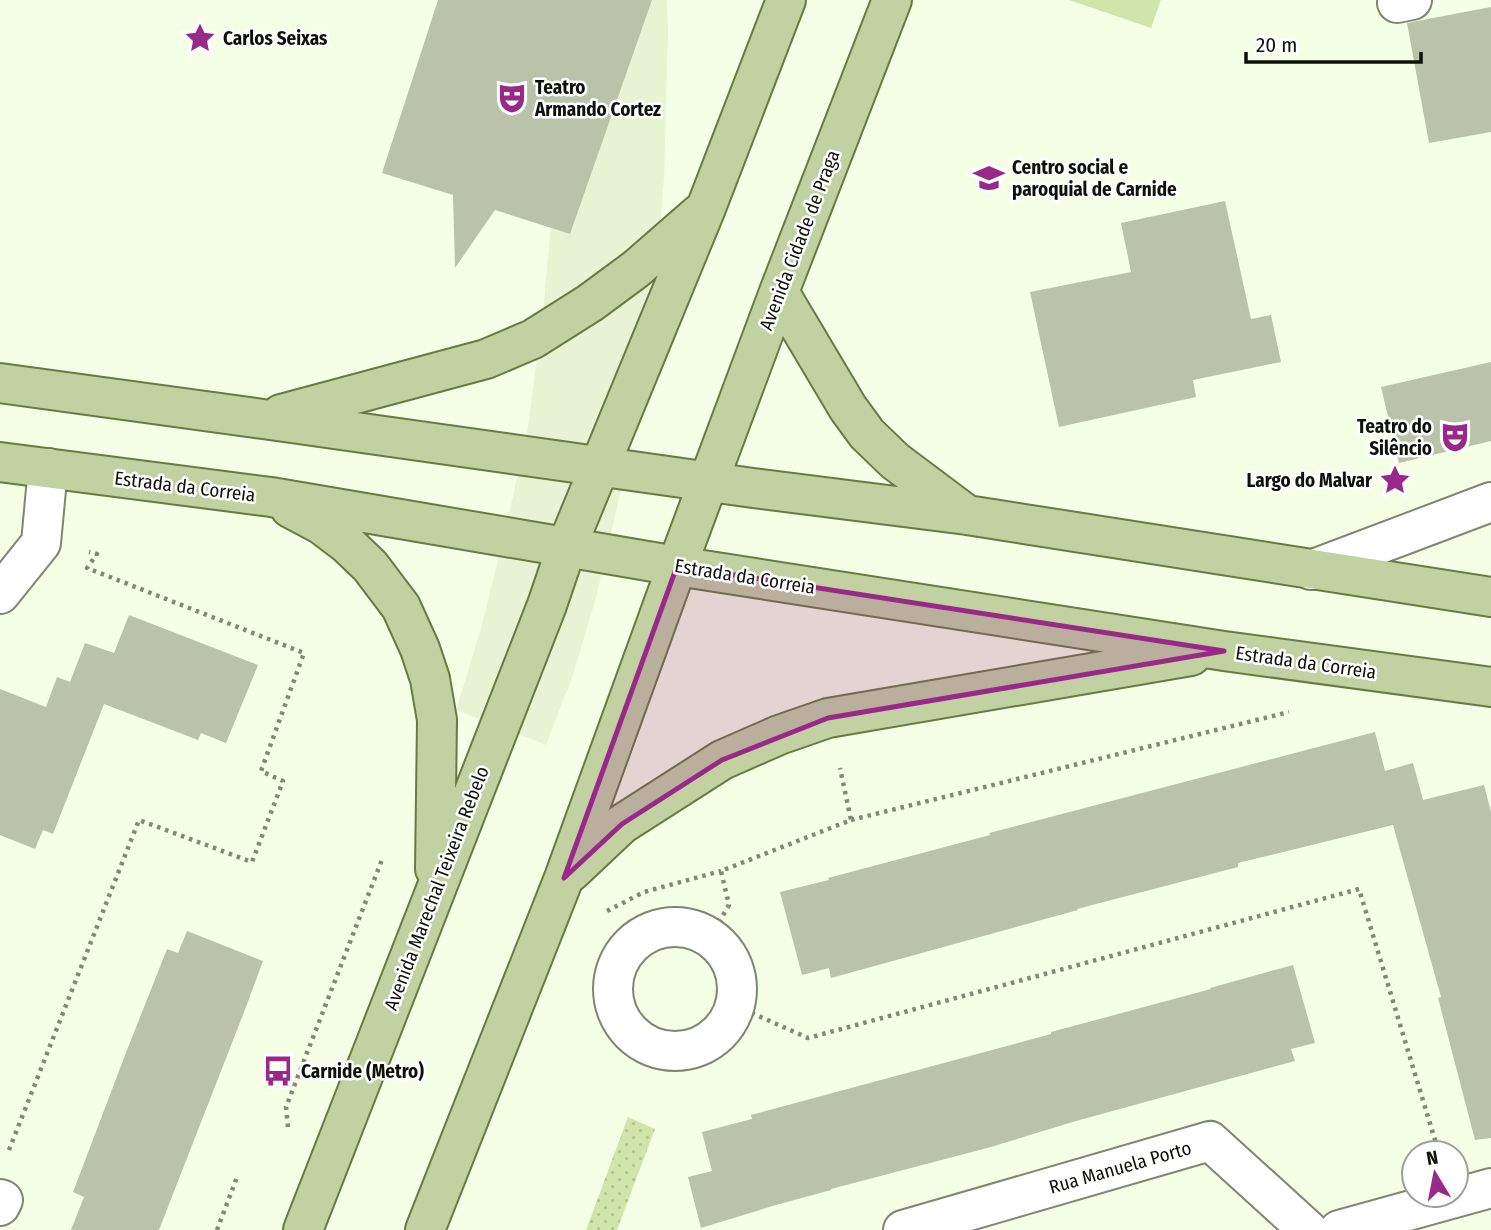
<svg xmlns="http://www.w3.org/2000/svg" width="1491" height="1230" font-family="'Fira Sans Condensed',sans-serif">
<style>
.built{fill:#e7f3d3}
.grass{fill:url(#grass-dots)}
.pitch{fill:#d0e5aa}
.building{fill:#bac3aa}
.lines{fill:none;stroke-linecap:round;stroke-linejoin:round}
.minor-casing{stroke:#7e8770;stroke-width:42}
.major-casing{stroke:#687a44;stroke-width:42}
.path{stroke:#818876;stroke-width:4.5;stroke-dasharray:3.5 5;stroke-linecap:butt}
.minor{stroke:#fff;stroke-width:38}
.major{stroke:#c1d1a2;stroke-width:38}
.marked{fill:#992989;fill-opacity:0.2;stroke:#992989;stroke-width:5;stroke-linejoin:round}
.labels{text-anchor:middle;stroke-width:5;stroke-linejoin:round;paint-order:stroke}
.poi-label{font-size:19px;font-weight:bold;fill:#0e1108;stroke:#fff;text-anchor:start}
.street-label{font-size:19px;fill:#0e1108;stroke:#fff}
</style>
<defs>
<pattern id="grass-dots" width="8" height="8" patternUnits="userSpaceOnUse" patternTransform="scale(1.75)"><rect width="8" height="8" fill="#d0e5aa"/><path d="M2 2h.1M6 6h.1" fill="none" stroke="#b1c391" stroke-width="1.8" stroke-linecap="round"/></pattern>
</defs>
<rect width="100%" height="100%" fill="#f5ffe5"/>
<path class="built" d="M 558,0 L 667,0 L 668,33 L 664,178 L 654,303 L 633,438 L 597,594 L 572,678 L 546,745 L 456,710 L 482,625 L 507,523 L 528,427 L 543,312 L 554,193 Z"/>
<path class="grass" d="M 628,1117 L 655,1129 L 617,1230 L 586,1230 Z"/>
<path class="pitch" d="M 1069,0 L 1161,0 L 1151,28 Z"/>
<path class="building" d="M 438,0 L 652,0 L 570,234 L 495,210 L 455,268 L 453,195 L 382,173 Z
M 1491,7 L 1491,132 L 1429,143 L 1407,23 Z
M 1225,201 L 1251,319 L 1271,315 L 1281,362 L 1193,380 L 1196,397 L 1059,427 L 1030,292 L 1131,272 L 1121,223 Z
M 1491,362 L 1491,441 L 1399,463 L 1381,387 Z
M 129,615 L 258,665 L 226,743 L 201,733 L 198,740 L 104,704 L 53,834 L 43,830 L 35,849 L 0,835 L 0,689 L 46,707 L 57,677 L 70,682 L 85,643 L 114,653 Z
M 1375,732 L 1385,771 L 1413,763 L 1423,800 L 1484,785 L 1491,812 L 1491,1138 L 1475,1140 L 1438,998 L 1441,997 L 1393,825 L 1238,863 L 1238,867 L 1077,909 L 1078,910 L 831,978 L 829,968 L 802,975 L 780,892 L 829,880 L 828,878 L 990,835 L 989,833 Z
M 187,931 L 263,961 L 246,1007 L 159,1230 L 71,1230 L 84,1197 L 73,1192 L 127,1050 L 167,949 L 178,953 Z
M 1293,965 L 1315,1043 L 1291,1049 L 1295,1061 L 1076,1121 L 991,1147 L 831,1189 L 831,1190 L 776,1205 L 701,1228 L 688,1177 L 712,1171 L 702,1132 L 752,1119 L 751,1115 L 1051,1034 L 1051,1032 L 1211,989 L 1210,988 Z"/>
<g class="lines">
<g class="minor-casing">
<path id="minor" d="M 1397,3 L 1412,0
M 1311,570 L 1491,502
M 0,594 L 41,543 L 48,468
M613 989a62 62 0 1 1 124 0a62 62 0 1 1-124 0Z
M 0,1199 L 3,1200 L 0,1206
M 903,1230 L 1210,1141 L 1308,1230
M 1339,1230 L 1491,1188"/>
</g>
<g class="major-casing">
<path id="major" d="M 779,292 L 848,408 L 867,434 L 895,461 L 967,515
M 0,383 L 263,419 L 753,488 L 967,515 L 1491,597
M 281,414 L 486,359 L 533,339 L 590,303 L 636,269 L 699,214
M 0,462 L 271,497 L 677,566 L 1224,651 L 1491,687
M 290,508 L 322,525 L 347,544 L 370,566 L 401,607 L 420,649 L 430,679 L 437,720 L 435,869
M 571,872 L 622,824 L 722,760 L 779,735 L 828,718 L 1191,656
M 303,1230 L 547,605 L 567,546 L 706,208 L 786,0
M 425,1230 L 564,878 L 677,566 L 779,292 L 892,0"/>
</g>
<path class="path" d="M 851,820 L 1289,712
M 607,911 L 644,892 L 721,871
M 710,937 L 729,905 L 721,871 L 851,820 L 840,768
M 736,1006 L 808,1038 L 1359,889 L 1438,1150
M 288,1127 L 286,1107 L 383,857
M 9,1150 L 139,820 L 252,862 L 283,781 L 261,771 L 304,653 L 87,568 L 97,554 L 89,552
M 217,1230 L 237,1177"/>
<use href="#minor" class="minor"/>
<use href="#major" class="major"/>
</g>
<path class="marked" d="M 677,566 L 1224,651 L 828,718 L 722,760 L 622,824 L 564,878 Z"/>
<defs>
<g id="sight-bare" transform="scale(2.415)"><path d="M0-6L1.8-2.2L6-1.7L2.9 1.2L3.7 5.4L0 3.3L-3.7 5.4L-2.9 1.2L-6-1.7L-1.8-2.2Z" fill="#992989" stroke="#fff" stroke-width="2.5" paint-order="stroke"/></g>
<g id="theatre-bare" transform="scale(2.415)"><path d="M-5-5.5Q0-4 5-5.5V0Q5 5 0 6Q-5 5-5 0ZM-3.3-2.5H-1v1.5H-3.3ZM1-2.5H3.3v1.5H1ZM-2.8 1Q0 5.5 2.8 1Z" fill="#992989" stroke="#fff" stroke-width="2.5" paint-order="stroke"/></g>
<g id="school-bare" transform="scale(2.415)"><path d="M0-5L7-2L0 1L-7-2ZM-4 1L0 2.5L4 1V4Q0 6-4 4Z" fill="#992989" stroke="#fff" stroke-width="2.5" paint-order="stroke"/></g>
<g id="bus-bare" transform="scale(2.415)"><path d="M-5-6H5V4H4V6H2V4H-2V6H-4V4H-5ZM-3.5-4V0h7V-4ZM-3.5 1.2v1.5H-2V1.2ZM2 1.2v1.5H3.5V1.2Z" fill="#992989" stroke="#fff" stroke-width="2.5" paint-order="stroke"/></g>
</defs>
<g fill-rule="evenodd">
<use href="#sight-bare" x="200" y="38"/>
<use href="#theatre-bare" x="512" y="98"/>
<use href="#school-bare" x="989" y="178"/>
<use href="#theatre-bare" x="1455" y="437"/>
<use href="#sight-bare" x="1395" y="480"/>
<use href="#bus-bare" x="278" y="1071"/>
</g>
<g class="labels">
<g class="poi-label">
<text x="223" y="45">Carlos Seixas</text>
<text x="535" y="94">Teatro<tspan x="535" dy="22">Armando Cortez</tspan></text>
<text x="1012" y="174">Centro social e<tspan x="1012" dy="22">paroquial de Carnide</tspan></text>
<text x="1432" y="433" text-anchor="end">Teatro do<tspan x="1432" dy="22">Silêncio</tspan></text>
<text x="1372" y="487" text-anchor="end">Largo do Malvar</text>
<text x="301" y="1078">Carnide (Metro)</text>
</g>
<g class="street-label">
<text transform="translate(799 240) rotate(-69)" y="7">Avenida Cidade de Praga</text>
<text transform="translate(185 486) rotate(7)" y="7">Estrada da Correia</text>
<text transform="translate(745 576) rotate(9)" y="7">Estrada da Correia</text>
<text transform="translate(1306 662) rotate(8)" y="7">Estrada da Correia</text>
<text transform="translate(436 888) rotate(-69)" y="7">Avenida Marechal Teixeira Rebelo</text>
<text transform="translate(1120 1167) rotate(-16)" y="7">Rua Manuela Porto</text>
</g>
</g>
<g transform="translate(1435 1174) rotate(350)"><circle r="33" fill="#ffffff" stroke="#9fa09c" stroke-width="2"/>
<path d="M0-5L12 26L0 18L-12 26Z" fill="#992989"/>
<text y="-10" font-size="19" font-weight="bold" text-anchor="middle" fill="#0e1108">N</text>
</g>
<path d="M1246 52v10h175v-10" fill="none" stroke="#0e1108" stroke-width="3.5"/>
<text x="1256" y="52" font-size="21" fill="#0e1108" stroke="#ffffff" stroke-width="5" paint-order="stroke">20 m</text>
</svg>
